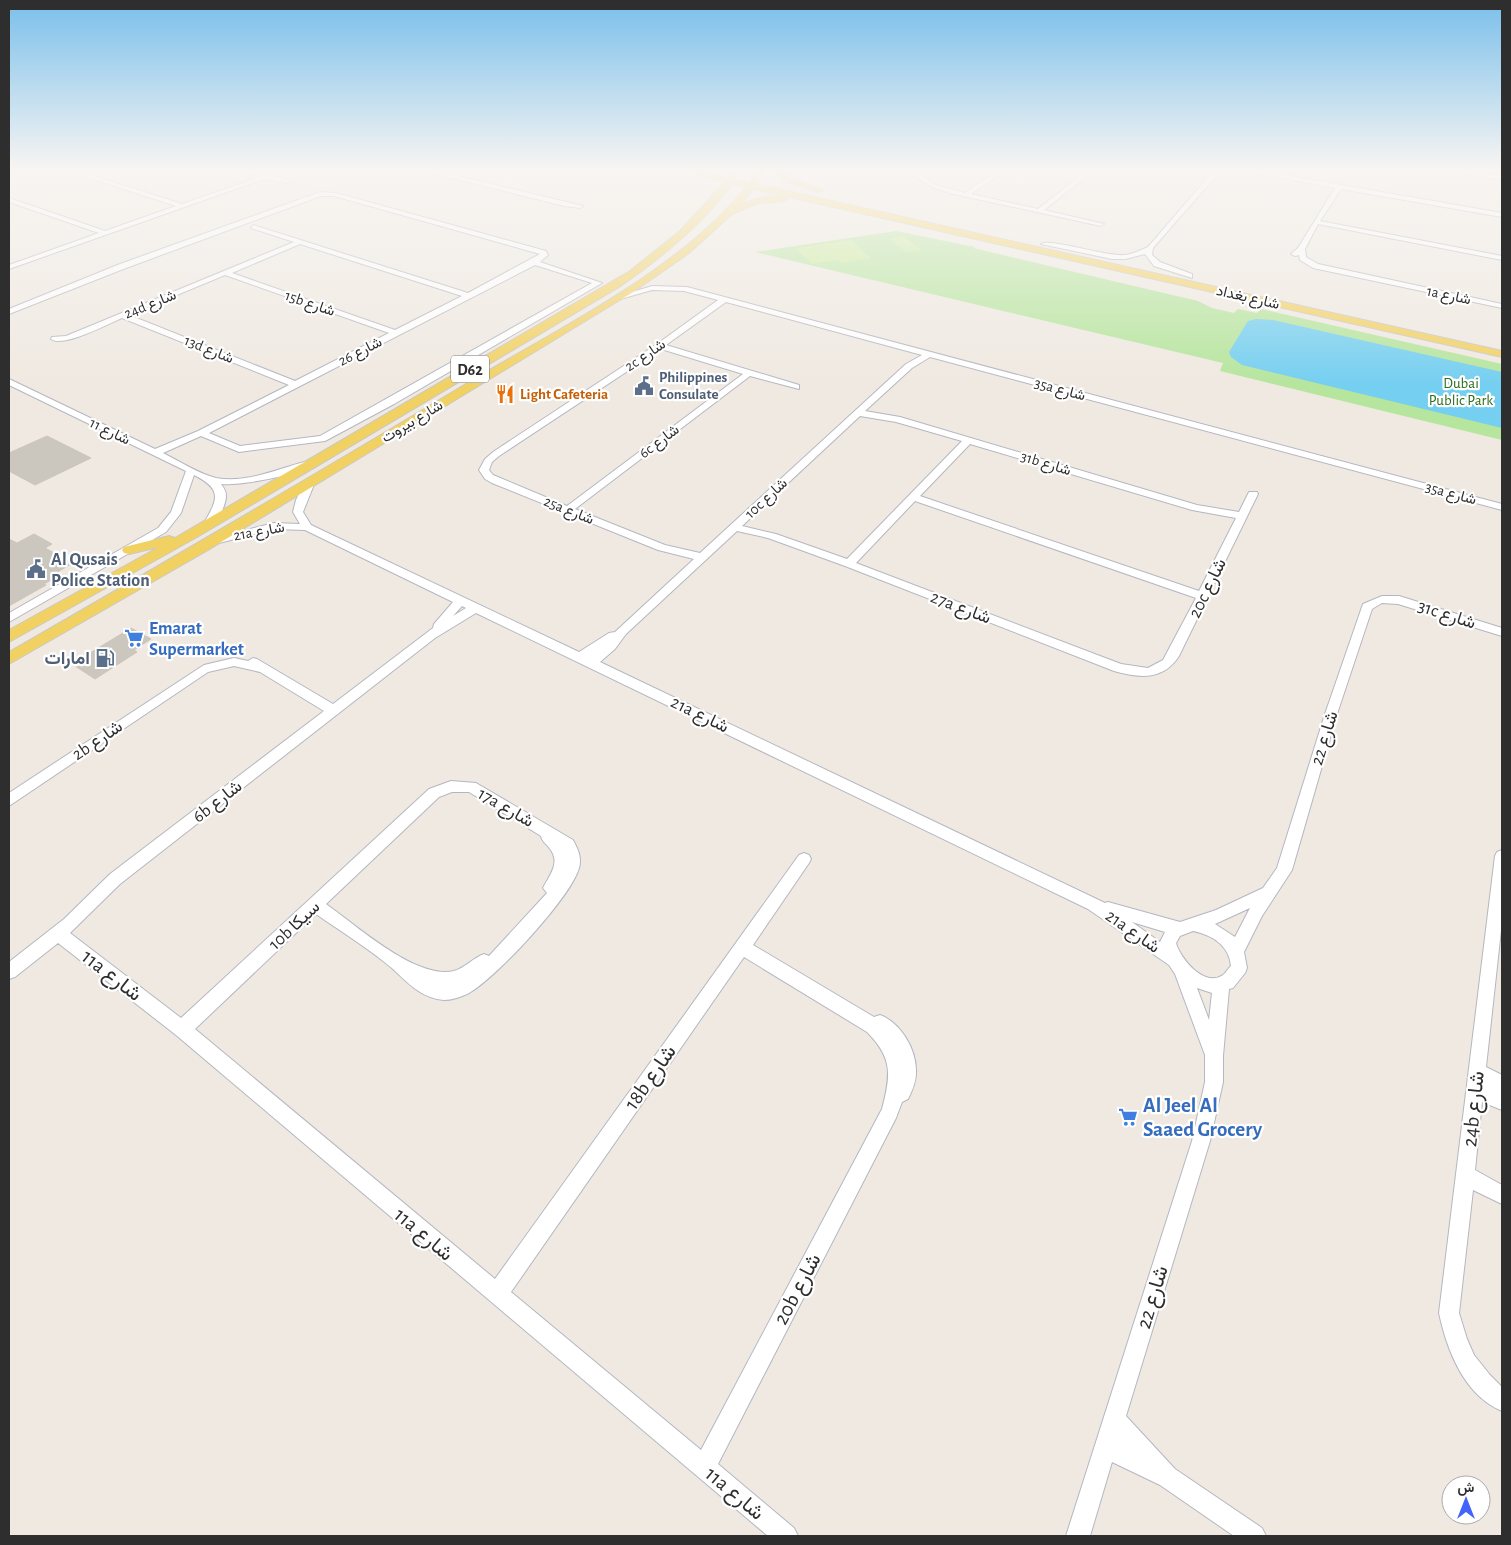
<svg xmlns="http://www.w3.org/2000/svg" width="1511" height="1545" font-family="'Alegreya Sans',Vazirmatn,sans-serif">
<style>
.green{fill:#b6e59e}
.pitch{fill:#c9ec9a}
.water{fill:#75cff0}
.building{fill:#cbc7bf;stroke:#cbc5ba}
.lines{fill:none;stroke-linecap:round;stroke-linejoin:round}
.minor-casing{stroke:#b4b7c1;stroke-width:2}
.major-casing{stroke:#c9c9c9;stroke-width:2}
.minor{fill:#fff;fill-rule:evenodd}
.major{fill:#f2d163;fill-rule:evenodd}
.labels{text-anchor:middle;stroke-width:4.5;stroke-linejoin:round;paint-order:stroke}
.far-street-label{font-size:15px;fill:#2e2e2e;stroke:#fff}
.far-service-label{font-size:15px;font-weight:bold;fill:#4e5e75;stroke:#fff;text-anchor:start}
.far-park-label{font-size:15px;fill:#2c6e1b;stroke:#fff}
.far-food-label{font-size:15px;font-weight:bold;fill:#c56008;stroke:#fff;text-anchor:start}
.shield{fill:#fff;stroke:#6d6d6d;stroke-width:1}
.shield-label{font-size:16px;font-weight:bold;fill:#2e2e2e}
.service-label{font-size:18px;font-weight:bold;fill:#4e5e75;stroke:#fff;text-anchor:start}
.street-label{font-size:18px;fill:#2e2e2e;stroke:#fff}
.shop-label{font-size:18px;font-weight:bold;fill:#366cbe;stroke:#fff;text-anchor:start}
.near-street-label{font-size:21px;fill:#2e2e2e;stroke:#fff}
.near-shop-label{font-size:21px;font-weight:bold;fill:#366cbe;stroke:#fff;text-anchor:start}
</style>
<rect width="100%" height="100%" fill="#efe9e1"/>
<path class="green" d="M 896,231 L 975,247 L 973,248 L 1198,301 L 1212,308 L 1234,313 L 1238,309 L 1257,313 L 1261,309 L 1502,364 L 1502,440 L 1220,371 L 1223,363 L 755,252 Z"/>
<path class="pitch" d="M 904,236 L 921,250 L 906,252 L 889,239 Z
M 851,240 L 871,258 L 841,263 L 838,260 L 812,264 L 796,248 Z"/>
<path class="water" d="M 1256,319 L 1273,320 L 1502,372 L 1502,428 L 1242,365 L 1231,357 L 1229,352 L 1248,321 Z"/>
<path class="building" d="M 47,436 L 91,458 L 35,485 L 9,471 L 9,453 Z
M 34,534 L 52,544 L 45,548 L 73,563 L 54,574 L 58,576 L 44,584 L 46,585 L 9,606 L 9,539 L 17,543 Z
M 131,628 L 151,639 L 134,650 L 137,652 L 95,679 L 72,664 Z"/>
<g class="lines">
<g class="minor-casing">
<path id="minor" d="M 59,168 L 69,168 L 182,204 L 260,177 L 234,168 L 246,168 L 291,181 L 288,183 L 264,179 L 9,269 L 9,265 L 99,233 L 9,202 L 9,198 L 105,231 L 176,206 Z
M 412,168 L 424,168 L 583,206 L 580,208 L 564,206 Z
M 902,168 L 910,168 L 936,185 L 965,193 L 1001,168 L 1009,168 L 971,194 L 1038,209 L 1090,168 L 1097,168 L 1044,210 L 1104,224 L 1101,226 L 949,193 L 932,187 Z
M 1216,168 L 1223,168 L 1153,248 L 1152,255 L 1160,262 L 1192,274 L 1192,278 L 1154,266 L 1145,254 L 1125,259 L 1112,259 L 1041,244 C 1050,238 1107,257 1125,255 C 1134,254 1140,250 1148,247 Z
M 1228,168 L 1244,168 L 1502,213 L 1502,217 L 1341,189 L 1320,221 L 1502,256 L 1502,260 L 1318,224 L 1305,249 L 1306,257 L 1318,264 L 1502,304 L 1502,308 L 1313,268 L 1300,260 L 1299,255 L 1295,256 L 1291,254 L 1298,248 L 1335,188 Z
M 1436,168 L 1453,168 L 1502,176 L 1502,180 Z
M 320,192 L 336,193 L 546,251 L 548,255 L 540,262 L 602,283 L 394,404 L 325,441 L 239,452 L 201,436 L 163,453 C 179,461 199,474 216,478 C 247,484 279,468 308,461 L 313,464 C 300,475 239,486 221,484 C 224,488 226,491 226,496 C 226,505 217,525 208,528 L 203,525 C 217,500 224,490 194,475 L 181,513 L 166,532 L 9,622 L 9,613 L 158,528 L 171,512 L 186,471 L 9,385 L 9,379 L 155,449 L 198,431 L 289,385 L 122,318 C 108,324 63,348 51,339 L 52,337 L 66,336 L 294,242 L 251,228 L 253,225 L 468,293 L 540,254 L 334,196 L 321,196 L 126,268 L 9,314 L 9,309 L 120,264 ZM 300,244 L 462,296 L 395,330 L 232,273 ZM 535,265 L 592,283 L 320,436 L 240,446 L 209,433 ZM 225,275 L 389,333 L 295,381 L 129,315 Z
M 652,286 L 687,287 L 1502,504 L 1502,510 L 930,357 L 912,368 L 865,411 L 900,417 L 1197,505 L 1239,512 L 1249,492 L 1257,492 L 1258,494 L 1179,656 C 1163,681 1139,678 1114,671 L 845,566 L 768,538 L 737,531 L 626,634 L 615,649 L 600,662 L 1105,903 L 1108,902 L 1180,922 L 1216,910 L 1263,888 L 1277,868 L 1325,714 L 1363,604 L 1382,596 L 1399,596 L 1502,628 L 1502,636 L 1398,604 L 1382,603 L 1372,609 L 1337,714 L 1292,870 L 1262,916 L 1244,952 L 1247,968 L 1245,973 L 1233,988 L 1229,989 L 1223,1056 L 1223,1082 L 1210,1141 L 1126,1416 L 1175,1469 L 1262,1528 L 1266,1536 L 1234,1536 L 1160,1485 L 1112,1462 L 1090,1536 L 1066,1536 L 1192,1141 L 1205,1082 L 1205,1055 L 1175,974 L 1169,965 L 1088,909 L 476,613 L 435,638 L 120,884 L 70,933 L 181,1018 L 429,789 L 451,781 L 476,783 L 573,840 C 578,849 582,858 579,868 C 571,897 496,978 469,993 C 461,997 452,1000 444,1000 C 421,998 408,983 393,969 C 371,950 340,931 316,914 L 195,1029 L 495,1279 L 799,855 L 804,853 L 809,855 L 811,859 L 809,863 L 753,945 L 874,1017 L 880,1015 C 901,1023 917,1050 916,1073 C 916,1082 912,1091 908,1099 L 902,1102 L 896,1118 L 718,1464 L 794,1528 L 798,1536 L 768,1536 L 176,1035 L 58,943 L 15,977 L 9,979 L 9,962 L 64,919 L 110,874 L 324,711 L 260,672 L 234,666 L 208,672 L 9,806 L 9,793 L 204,665 L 234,658 L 248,661 L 253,658 L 257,659 L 333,704 L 433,628 L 434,624 L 453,602 L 305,530 L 274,529 L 215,544 L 210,541 L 211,539 L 274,523 L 300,524 L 293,512 L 296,500 L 306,480 L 315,482 L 303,512 L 311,525 L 579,652 L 609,633 L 615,632 L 694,559 L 658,550 L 492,483 L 485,479 L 479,470 L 485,459 L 493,452 L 657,344 L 718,300 L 684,291 L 652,290 L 617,300 L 613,298 ZM 726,302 L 922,355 L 906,364 L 700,553 L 665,545 L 575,509 L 750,376 L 799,389 L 799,385 L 666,345 ZM 661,349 L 743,374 L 567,506 L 493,475 L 489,470 L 492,462 L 499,456 ZM 860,416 L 896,422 L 962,441 L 847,559 L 776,534 L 742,526 ZM 970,444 L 1192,510 L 1236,518 L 1199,591 L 920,496 ZM 915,501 L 1196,598 L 1163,660 L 1148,668 L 1121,664 L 856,563 ZM 462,606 L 466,608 L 453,616 ZM 452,792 L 469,792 L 541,836 C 542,842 547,844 550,849 C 561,863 549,876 543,888 L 547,893 L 489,956 L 484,954 C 473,958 465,968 454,971 C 416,980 356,925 326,904 L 439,797 ZM 1250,908 L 1235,937 L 1215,924 ZM 1132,922 L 1165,932 L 1160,942 ZM 1193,931 C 1212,935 1229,945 1231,966 C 1228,968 1226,973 1223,975 C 1204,988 1180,958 1176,943 L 1180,936 ZM 744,957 L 867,1032 C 893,1058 891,1075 882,1109 L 701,1450 L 511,1292 ZM 1197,988 L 1212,993 L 1209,1020 Z
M 1502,850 L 1502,921 L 1486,1067 L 1502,1075 L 1502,1110 L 1482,1102 L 1475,1170 L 1502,1185 L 1502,1204 L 1473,1190 L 1459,1313 L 1467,1339 L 1474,1355 L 1490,1375 L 1502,1387 L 1502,1411 C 1464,1395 1447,1350 1439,1313 L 1495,856 L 1497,852 Z"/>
</g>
<g class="major-casing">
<path id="major" d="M 668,168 L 684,168 L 728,178 L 735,168 L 743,168 L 735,180 L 749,183 L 758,168 L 766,168 L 756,184 L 1502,351 L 1502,357 L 753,189 L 740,205 C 752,200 776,191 787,199 L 783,201 L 758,203 L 732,214 L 689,253 L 633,292 L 208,550 L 9,664 L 9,652 C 164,563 318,473 471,381 C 561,327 681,269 746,187 L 732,184 C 702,225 661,258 619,287 L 197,537 L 9,642 L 9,630 L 159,547 L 129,554 L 124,553 L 122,550 L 124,547 L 169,536 L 175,538 L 630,271 L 680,231 L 725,182 Z
M 770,168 L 779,168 L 789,177 L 823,190 L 819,192 L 783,181 Z"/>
</g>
<use href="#minor" class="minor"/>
<use href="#major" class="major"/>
</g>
<linearGradient id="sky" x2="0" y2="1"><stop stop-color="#7abfeb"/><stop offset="0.44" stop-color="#f8f5f2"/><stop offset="1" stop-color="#f8f5f2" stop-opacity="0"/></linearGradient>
<rect width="1511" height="385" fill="url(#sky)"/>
<defs>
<g id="civic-bare" transform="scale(1.5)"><path d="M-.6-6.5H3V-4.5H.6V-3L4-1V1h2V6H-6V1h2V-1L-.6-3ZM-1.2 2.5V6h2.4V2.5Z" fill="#5c6f8a" stroke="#fff" stroke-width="2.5" paint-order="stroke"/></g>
<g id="restaurant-bare" transform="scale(1.5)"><path d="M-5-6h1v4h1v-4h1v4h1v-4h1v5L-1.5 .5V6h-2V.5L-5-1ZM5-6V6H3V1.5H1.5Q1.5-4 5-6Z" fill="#e8710a" stroke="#fff" stroke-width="2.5" paint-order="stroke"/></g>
<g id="supermarket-bare" transform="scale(1.5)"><path d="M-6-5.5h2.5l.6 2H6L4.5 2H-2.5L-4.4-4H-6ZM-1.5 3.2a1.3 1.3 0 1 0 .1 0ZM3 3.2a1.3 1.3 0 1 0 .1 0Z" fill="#3f7fe0" stroke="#fff" stroke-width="2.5" paint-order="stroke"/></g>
<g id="fuel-bare" transform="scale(1.5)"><path d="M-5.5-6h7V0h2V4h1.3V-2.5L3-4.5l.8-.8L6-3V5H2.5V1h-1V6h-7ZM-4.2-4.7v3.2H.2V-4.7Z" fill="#5c6f8a" stroke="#fff" stroke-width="2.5" paint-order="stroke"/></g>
</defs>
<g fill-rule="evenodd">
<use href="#civic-bare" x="644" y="386"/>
<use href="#restaurant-bare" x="505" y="394"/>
<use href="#civic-bare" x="36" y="569"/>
<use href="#supermarket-bare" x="134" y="638"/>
<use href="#fuel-bare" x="105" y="658"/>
<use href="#supermarket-bare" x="1128" y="1117"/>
</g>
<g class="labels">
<g class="far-street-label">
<text transform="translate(1449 295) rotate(12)" y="5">1a شارع</text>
<text transform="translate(1248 297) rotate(13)" y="5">شارع بغداد</text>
<text transform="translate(310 303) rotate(19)" y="5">15b شارع</text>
<text transform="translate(150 304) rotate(-22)" y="5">24d شارع</text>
<text transform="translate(209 349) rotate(22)" y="5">13d شارع</text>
<text transform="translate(360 351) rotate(-27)" y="5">شارع 26</text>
<text transform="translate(645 355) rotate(-34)" y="5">2c شارع</text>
<text transform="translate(1060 389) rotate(15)" y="5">35a شارع</text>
<text transform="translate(412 421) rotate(-31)" y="5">شارع بيروت</text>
<text transform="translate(110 431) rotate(26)" y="5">شارع 11</text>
<text transform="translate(659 441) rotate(-37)" y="5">6c شارع</text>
<text transform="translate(1046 463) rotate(17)" y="5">31b شارع</text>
<text transform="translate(1451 493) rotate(15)" y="5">35a شارع</text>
<text transform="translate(766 498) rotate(-43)" y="5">10c شارع</text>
<text transform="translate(569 510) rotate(22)" y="5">25a شارع</text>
<text transform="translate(259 531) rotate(-10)" y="5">21a شارع</text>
</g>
<g class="far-service-label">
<text x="659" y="382">Philippines<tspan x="659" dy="17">Consulate</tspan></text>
</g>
<g class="far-park-label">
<text x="1461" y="388">Dubai<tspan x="1461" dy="17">Public Park</tspan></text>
</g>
<g class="far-food-label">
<text x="520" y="399">Light Cafeteria</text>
</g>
<rect class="shield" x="451" y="355.5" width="38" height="27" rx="4"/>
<g class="shield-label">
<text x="470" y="375">D62</text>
</g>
<g class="service-label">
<text x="51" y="565">Al Qusais<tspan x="51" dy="21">Police Station</tspan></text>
<text x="90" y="664" text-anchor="end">امارات</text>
</g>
<g class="street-label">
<text transform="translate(1207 588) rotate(-64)" y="6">20c شارع</text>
<text transform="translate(961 607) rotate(21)" y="6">27a شارع</text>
<text transform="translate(1447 614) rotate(18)" y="6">31c شارع</text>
<text transform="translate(700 714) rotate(26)" y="6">21a شارع</text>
<text transform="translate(1324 738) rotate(-73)" y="6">شارع 22</text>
<text transform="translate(97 740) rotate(-34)" y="6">2b شارع</text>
<text transform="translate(217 801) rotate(-38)" y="6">6b شارع</text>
<text transform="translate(506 807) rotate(30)" y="6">17a شارع</text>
<text transform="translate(294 925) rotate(-43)" y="6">10b سيكا</text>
<text transform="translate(1133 931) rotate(35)" y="6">21a شارع</text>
</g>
<g class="shop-label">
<text x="149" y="634">Emarat<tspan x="149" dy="21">Supermarket</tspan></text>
</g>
<g class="near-street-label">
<text transform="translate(112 975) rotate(38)" y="7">11a شارع</text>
<text transform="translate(650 1077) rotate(-55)" y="7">18b شارع</text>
<text transform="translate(1473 1109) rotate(-84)" y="7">24b شارع</text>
<text transform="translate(424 1234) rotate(40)" y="7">11a شارع</text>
<text transform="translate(797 1289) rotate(-62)" y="7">20b شارع</text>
<text transform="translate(1152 1297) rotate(-73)" y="7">شارع 22</text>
<text transform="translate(735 1493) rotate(40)" y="7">11a شارع</text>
</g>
<g class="near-shop-label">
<text x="1143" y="1112">Al Jeel Al<tspan x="1143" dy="24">Saaed Grocery</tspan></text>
</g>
</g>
<rect width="1511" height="1545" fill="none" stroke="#2e2e2e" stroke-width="20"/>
<g transform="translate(1466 1500)"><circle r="24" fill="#ffffff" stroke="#ababab"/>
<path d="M0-4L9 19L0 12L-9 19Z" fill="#4264fb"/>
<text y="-8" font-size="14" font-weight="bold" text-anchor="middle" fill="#2e2e2e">ش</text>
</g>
</svg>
